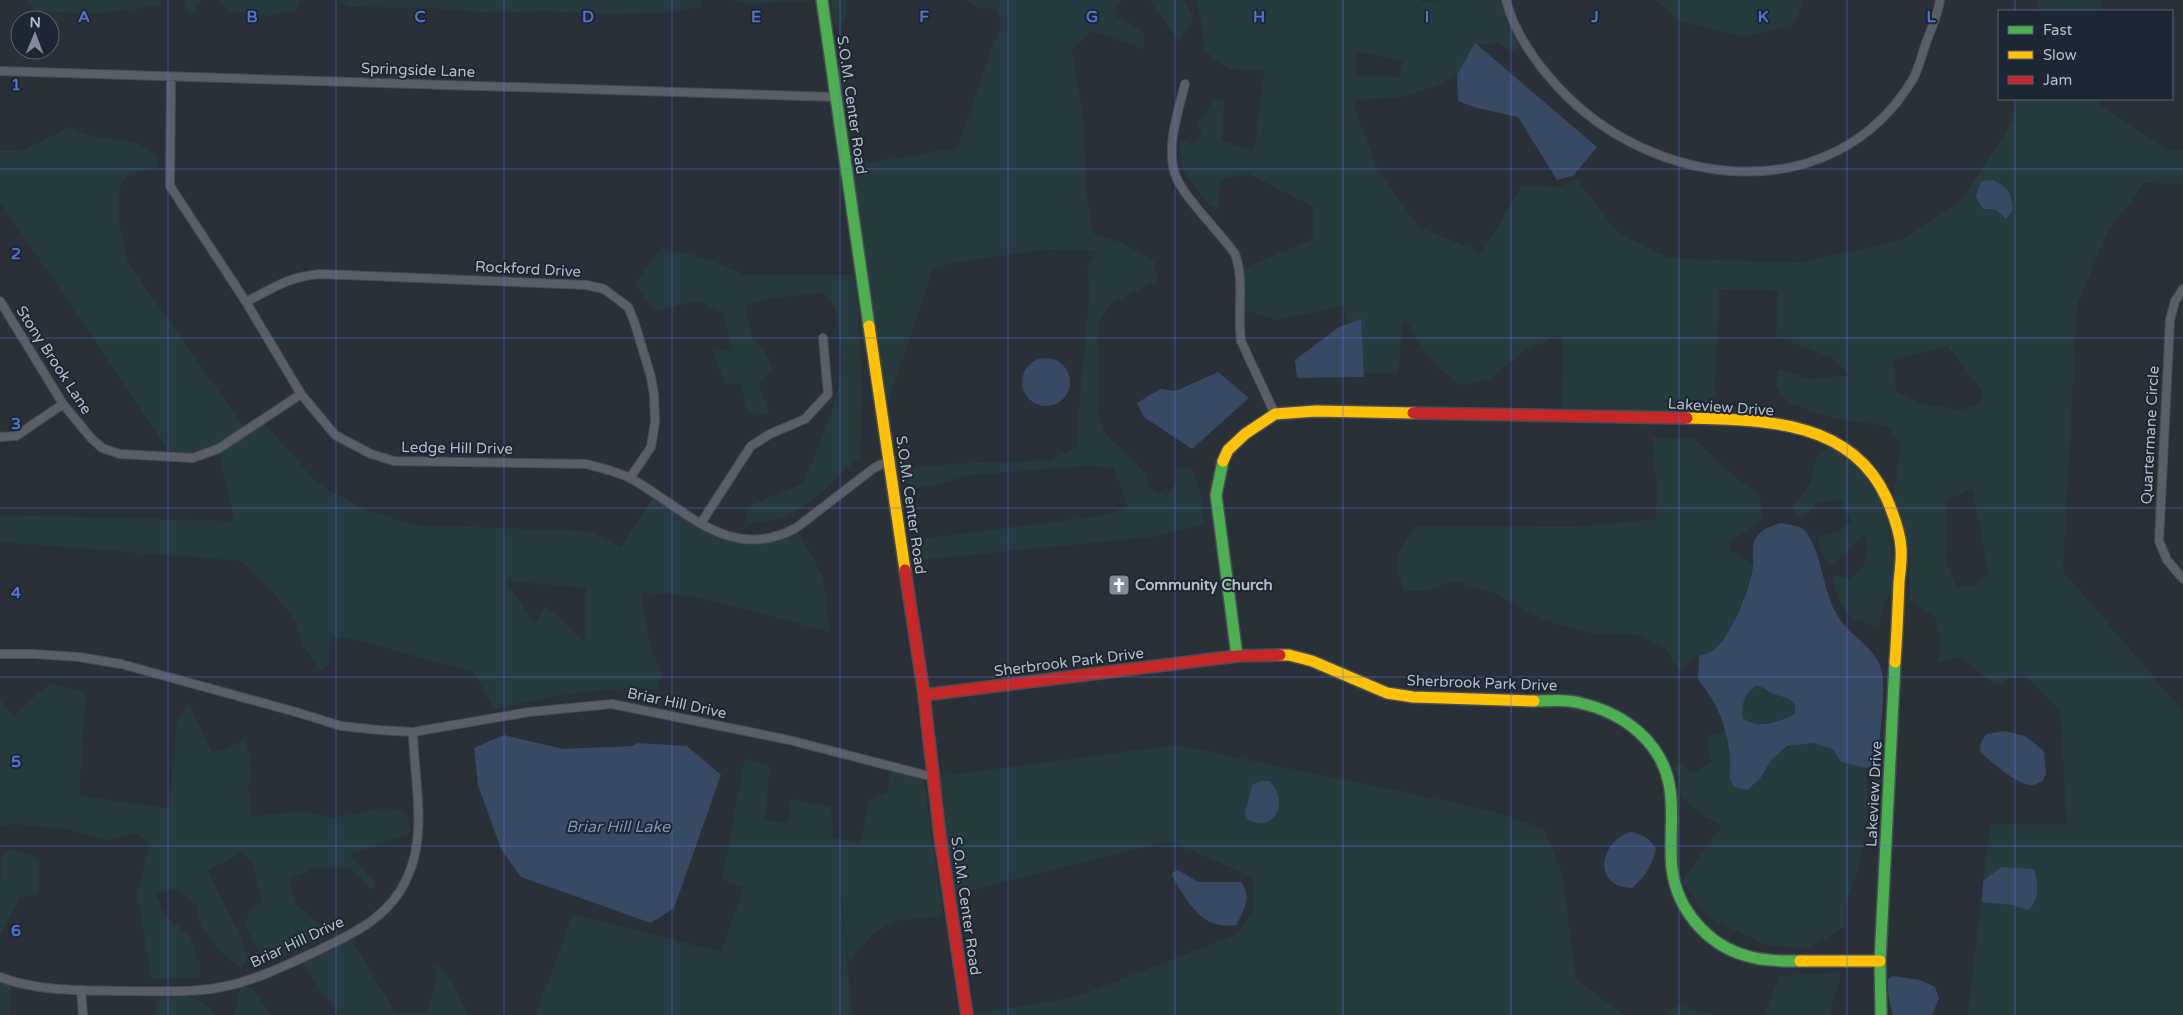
<svg xmlns="http://www.w3.org/2000/svg" width="2183" height="1015" font-family="'Varela Round',sans-serif">
<style>
.green{fill:#273a3e;fill-rule:evenodd}
.water{fill:#384963;fill-rule:evenodd}
.lines{fill:none;stroke-linecap:round;stroke-linejoin:round}
.street-casing{stroke:#484c53;stroke-width:10}
.fast-casing{stroke:#484c53;stroke-width:14}
.slow-casing{stroke:#484c53;stroke-width:14}
.jam-casing{stroke:#484c53;stroke-width:14}
.street{stroke:#5a5e66;stroke-width:8}
.fast{stroke:#4caf50;stroke-width:11}
.slow{stroke:#ffc107;stroke-width:11}
.jam{stroke:#c62828;stroke-width:11}
.grid{fill:none;stroke:#5274d3;stroke-width:1;stroke-opacity:0.55}
.labels{text-anchor:middle;stroke-width:4;stroke-linejoin:round;paint-order:stroke}
.street-label{font-size:15px;fill:#b4bcc9;stroke:#1d2633}
.poi-label{font-size:15px;font-weight:bold;fill:#b4bcc9;stroke:#1d2633;text-anchor:start}
.water-label{font-size:16px;font-style:italic;fill:#7c92b1;stroke:#1d2633}
.grid-label{font-size:16px;text-anchor:middle;font-weight:bold;fill:#5274d3;stroke:#1d2633;stroke-width:4;stroke-linejoin:round;paint-order:stroke}
</style>
<rect width="100%" height="100%" fill="#2a3038"/>
<path class="green" d="M 26,0 L 160,0 L 161,5 L 95,14 L 35,11 Z
M 186,0 L 203,0 L 196,6 L 195,14 L 185,11 Z
M 217,0 L 301,0 L 296,11 L 265,16 L 243,13 L 230,11 Z
M 336,0 L 701,0 L 701,7 L 669,13 L 602,14 L 544,11 L 496,13 L 428,8 L 349,7 Z
M 730,0 L 810,0 L 810,1 L 746,4 Z
M 831,0 L 846,0 L 847,15 L 842,26 L 833,24 Z
M 965,0 L 1122,0 L 1110,13 L 1144,32 L 1144,49 L 1092,31 L 1072,49 L 1084,126 L 1086,197 L 1094,234 L 1123,243 L 1154,261 L 1158,280 L 1110,304 L 1098,323 L 1097,406 L 1103,430 L 1112,441 L 1127,453 L 1144,472 L 1150,488 L 1167,496 L 1176,483 L 1177,468 L 1193,469 L 1201,496 L 1204,525 L 1150,537 L 921,560 L 919,539 L 1107,515 L 1128,506 L 1113,468 L 1091,466 L 970,475 L 936,485 L 912,489 L 902,468 L 952,464 L 1050,460 L 1079,446 L 1079,407 L 1090,289 L 1087,266 L 1097,251 L 1048,249 L 934,266 L 883,417 L 845,167 L 957,148 L 1001,24 L 996,9 L 979,8 Z
M 1149,0 L 1184,0 L 1194,18 L 1179,41 Z
M 1196,0 L 1421,0 L 1421,2 L 1444,0 L 1501,0 L 1519,48 L 1512,51 L 1497,43 L 1477,45 L 1457,75 L 1436,86 L 1398,98 L 1355,100 L 1355,109 L 1377,169 L 1419,227 L 1482,253 L 1522,185 L 1558,187 L 1577,179 L 1618,233 L 1669,258 L 1799,263 L 1901,240 L 1961,202 L 2012,122 L 2017,99 L 2099,99 L 2099,105 L 2169,150 L 2183,151 L 2183,184 L 2144,183 L 2106,235 L 2077,305 L 2063,571 L 2183,711 L 2183,1015 L 1968,1015 L 1990,824 L 2067,824 L 2060,710 L 2023,673 L 1997,685 L 1980,674 L 1963,657 L 1938,663 L 1941,639 L 1934,616 L 1909,601 L 1911,559 L 1894,496 L 1901,444 L 1888,426 L 1835,419 L 1789,403 L 1776,387 L 1778,369 L 1810,379 L 1850,375 L 1834,359 L 1776,336 L 1778,291 L 1719,289 L 1714,419 L 1562,416 L 1563,334 L 1529,348 L 1489,379 L 1462,386 L 1434,364 L 1404,318 L 1398,373 L 1363,373 L 1361,319 L 1348,324 L 1344,306 L 1276,320 L 1248,311 L 1240,314 L 1239,270 L 1313,239 L 1313,207 L 1251,175 L 1251,171 L 1220,181 L 1219,209 L 1209,205 L 1183,171 L 1179,139 L 1191,144 L 1202,137 L 1198,123 L 1215,98 L 1224,100 L 1222,140 L 1254,152 L 1264,71 L 1228,69 L 1204,50 L 1202,23 ZM 1357,52 L 1402,61 L 1400,77 L 1356,75 ZM 1948,346 L 1982,391 L 1981,403 L 1961,410 L 1923,404 L 1896,392 L 1893,361 ZM 1973,488 L 1988,573 L 1976,585 L 1956,587 L 1947,565 L 1945,538 L 1947,500 Z
M 1656,0 L 1803,0 L 1795,23 L 1747,37 L 1680,22 Z
M 2037,0 L 2101,0 L 2101,11 L 2036,11 Z
M 69,127 L 86,135 L 135,142 L 157,155 L 158,167 L 129,174 L 121,183 L 118,202 L 119,221 L 127,261 L 246,430 L 262,420 L 317,483 L 364,509 L 414,525 L 589,531 L 621,547 L 655,494 L 701,523 L 750,540 L 796,528 L 822,574 L 830,632 L 692,596 L 641,592 L 650,646 L 662,674 L 657,689 C 603,686 549,697 495,709 L 473,672 L 352,639 L 331,637 L 330,662 L 322,671 L 304,648 L 296,622 L 273,592 L 241,561 L 0,542 L 0,515 L 235,521 L 218,449 L 193,458 L 172,456 L 0,201 L 0,151 L 21,151 ZM 505,581 L 586,588 L 585,642 L 546,606 L 535,623 Z
M 662,247 L 707,259 L 745,275 L 854,275 C 862,335 863,396 860,456 C 832,483 792,528 749,522 L 745,512 L 749,506 L 804,483 C 823,431 849,388 839,331 C 836,313 836,306 823,293 L 772,298 L 744,305 L 753,339 L 765,352 L 773,369 L 759,384 L 769,413 L 755,416 L 746,407 L 740,383 L 725,384 L 713,351 L 732,350 L 723,313 L 698,301 L 656,312 L 635,285 Z
M 1652,438 L 1694,438 L 1726,469 L 1759,495 L 1763,518 L 1730,542 L 1731,551 L 1753,565 L 1745,594 L 1731,628 L 1716,649 L 1699,656 L 1679,671 L 1665,648 L 1638,635 L 1588,633 L 1544,620 L 1491,592 L 1454,581 L 1424,591 L 1404,591 C 1393,559 1397,552 1415,526 L 1572,527 L 1655,519 L 1658,496 Z
M 1831,444 L 1861,466 L 1884,503 L 1895,567 L 1893,591 L 1884,603 L 1878,626 C 1844,619 1842,611 1832,580 L 1837,575 L 1850,580 C 1867,564 1870,557 1865,534 C 1853,543 1845,559 1831,565 L 1822,556 L 1818,537 L 1839,531 L 1851,521 L 1841,500 L 1817,502 L 1809,512 L 1800,517 L 1792,506 L 1810,484 L 1817,457 Z
M 50,683 L 86,693 L 79,796 L 169,808 L 177,721 L 189,704 L 212,753 L 245,740 L 252,769 L 248,789 L 252,816 L 304,811 L 332,818 L 384,808 L 406,812 L 410,833 L 350,855 L 375,882 L 373,890 L 351,869 L 317,867 L 289,879 L 296,904 L 321,926 L 319,939 L 266,964 L 245,926 L 249,911 L 262,900 L 252,861 L 240,853 L 208,871 L 237,930 L 248,958 L 241,969 L 216,947 L 201,926 L 196,905 L 179,889 L 156,894 L 166,916 L 190,936 L 200,965 L 200,978 L 151,979 L 137,893 L 150,844 L 137,833 L 109,841 L 67,829 L 13,824 L 0,828 L 0,700 L 14,715 Z
M 1755,686 C 1764,686 1766,691 1774,694 C 1783,698 1788,696 1795,705 L 1795,714 C 1778,721 1759,729 1743,719 C 1741,705 1744,695 1755,686 Z
M 1726,732 L 1730,760 L 1728,776 L 1760,779 C 1764,773 1767,764 1772,759 C 1787,743 1813,738 1833,749 C 1848,758 1846,765 1866,768 L 1867,812 L 1859,870 L 1845,902 L 1845,928 L 1807,948 L 1769,946 L 1708,918 L 1682,882 L 1722,825 L 1703,816 L 1682,797 L 1674,762 L 1694,772 L 1712,762 L 1706,739 L 1715,733 Z
M 1177,745 L 1494,811 L 1544,829 L 1562,872 L 1576,980 L 1625,1015 L 967,1015 L 1076,997 L 1237,934 L 1253,911 L 1253,877 L 1170,841 L 949,896 L 933,777 ZM 1252,785 L 1275,817 C 1264,824 1258,825 1246,819 L 1245,813 Z
M 745,759 L 770,766 L 765,820 L 787,823 L 792,799 L 831,807 L 833,838 L 860,843 L 869,800 L 888,792 L 889,769 L 924,781 L 943,916 L 895,921 L 873,934 L 849,962 L 841,895 L 852,1015 L 536,1015 L 573,914 L 721,952 L 744,887 L 722,880 Z
M 8,849 L 40,858 L 38,895 L 21,896 L 0,934 L 0,884 L 2,880 C 0,867 0,859 8,849 Z
M 349,935 L 395,1013 L 426,1013 L 435,986 L 436,963 L 453,983 L 468,1015 L 338,1015 L 300,959 Z
M 1842,972 L 1829,1015 L 1764,1015 L 1780,976 Z
M 0,977 L 11,980 L 9,1015 L 0,1015 Z
M 241,987 L 253,988 L 271,1015 L 234,1015 Z
M 161,993 C 181,996 205,995 214,1015 L 155,1015 L 156,1004 Z
M 1676,1005 L 1716,1015 L 1669,1015 Z"/>
<path class="water" d="M 1475,43 L 1597,147 L 1573,176 L 1557,180 L 1518,117 L 1477,108 L 1458,101 L 1457,75 Z
M 1992,180 C 2008,187 2012,193 2013,210 L 2006,219 L 1995,209 L 1983,209 L 1976,197 L 1981,181 Z
M 1361,319 L 1364,377 L 1297,378 L 1295,360 L 1339,327 Z
M1022 382a24 24 0 1 1 48 0a24 24 0 1 1-48 0Z
M 1218,372 L 1249,398 L 1192,449 L 1144,417 L 1137,403 L 1160,389 L 1176,391 Z
M 1781,523 C 1789,525 1801,525 1806,532 C 1824,558 1822,592 1839,618 C 1850,635 1873,646 1881,668 C 1887,686 1879,738 1878,760 L 1876,765 L 1866,768 L 1841,762 L 1833,749 L 1813,743 L 1787,746 L 1771,760 L 1760,779 L 1747,790 L 1734,787 C 1726,772 1731,772 1730,758 C 1727,727 1718,703 1698,680 L 1699,656 C 1704,654 1712,652 1716,648 C 1731,636 1752,584 1753,565 C 1754,556 1751,546 1756,538 C 1761,529 1772,526 1781,523 ZM 1755,686 C 1764,686 1766,691 1774,694 C 1783,698 1788,696 1795,705 L 1795,714 C 1778,722 1759,729 1743,719 C 1741,705 1744,695 1755,686 Z
M 2005,731 L 2025,736 L 2044,751 L 2046,773 L 2043,781 C 2039,782 2035,785 2032,785 C 2018,786 1991,761 1980,752 L 1981,742 L 1986,734 Z
M 504,735 L 563,749 L 632,746 L 638,743 L 687,746 L 721,775 L 674,908 L 651,923 L 521,877 L 501,849 L 478,785 L 474,748 Z
M 1260,781 L 1269,781 C 1290,800 1276,835 1246,819 L 1245,813 L 1252,785 Z
M 1630,832 C 1642,834 1649,838 1656,848 C 1653,864 1645,877 1632,888 C 1590,886 1601,841 1630,832 Z
M 2001,867 L 2034,869 C 2038,884 2041,898 2028,910 L 2012,905 L 1982,902 L 1983,881 Z
M 1178,870 L 1198,882 L 1241,882 C 1252,895 1244,912 1236,925 C 1202,931 1187,901 1172,876 L 1173,872 Z
M 1893,976 L 1920,980 L 1935,987 L 1939,998 L 1932,1015 L 1893,1015 C 1889,1002 1887,992 1888,979 Z"/>
<g class="lines">
<g class="street-casing">
<path id="street" d="M 1506,0 C 1514,32 1536,63 1558,87 C 1653,190 1833,212 1913,79 C 1919,68 1922,54 1926,43 C 1931,29 1938,15 1940,0
M 0,71 L 835,97
M 171,77 L 170,186 L 246,302 L 301,394 L 335,435 L 371,454 L 394,461 L 586,464 C 602,468 616,471 630,478 C 685,508 729,564 796,528 L 874,468 L 890,460
M 1185,84 C 1178,112 1166,146 1175,174 C 1182,196 1220,232 1235,254 C 1245,282 1237,311 1241,341 L 1275,414
M 2183,289 L 2175,301 L 2170,320 L 2159,541 L 2167,560 L 2183,579
M 0,301 L 63,404 L 91,438 L 102,448 L 120,454 L 193,458 L 218,449 L 301,394
M 246,302 C 273,288 290,276 321,274 L 586,285 L 604,289 L 628,307 L 634,321 L 651,377 L 654,395 L 655,422 L 651,447 L 630,478
M 0,437 L 16,436 L 63,404
M 701,523 L 751,446 L 770,434 L 805,419 L 828,394 L 823,338
M 0,654 L 34,654 L 79,657 L 121,664 L 296,712 L 341,726 L 379,730 L 413,732 L 529,712 L 612,704 L 789,740 L 933,777
M 0,977 C 37,992 88,990 128,991 C 159,991 191,993 222,987 C 257,980 289,964 321,949 C 339,940 358,932 374,919 C 387,909 400,894 407,878 C 428,834 414,780 413,732
M 81,990 L 83,1015"/>
</g>
<g class="fast-casing">
<path id="fast" d="M 822,0 L 869,326
M 1223,461 L 1216,495 L 1237,656
M 1534,701 C 1549,701 1566,699 1580,703 C 1624,713 1663,742 1670,789 C 1674,815 1669,842 1672,869 C 1677,909 1707,945 1747,956 C 1764,961 1782,961 1800,961
M 1881,1015 L 1880,961 L 1895,662"/>
</g>
<g class="slow-casing">
<path id="slow" d="M 869,326 L 905,570
M 1687,418 C 1761,420 1850,419 1886,497 C 1893,513 1900,531 1901,548 C 1902,559 1900,571 1899,582 C 1898,609 1897,635 1895,662
M 1223,461 L 1228,450 L 1245,434 L 1275,414 L 1316,411 L 1413,413
M 1280,655 L 1289,655 L 1312,661 L 1387,693 L 1413,697 L 1534,701
M 1800,961 L 1880,961"/>
</g>
<g class="jam-casing">
<path id="jam" d="M 1413,413 L 1687,418
M 905,570 L 924,695 L 940,836 L 967,1015
M 924,695 L 1237,656 L 1280,655"/>
</g>
<use href="#street" class="street"/>
<use href="#fast" class="fast"/>
<use href="#slow" class="slow"/>
<use href="#jam" class="jam"/>
</g>
<path class="grid" d="M 168,0 L 168,1015M 336,0 L 336,1015M 504,0 L 504,1015M 672,0 L 672,1015M 840,0 L 840,1015M 1008,0 L 1008,1015M 1175,0 L 1175,1015M 1343,0 L 1343,1015M 1511,0 L 1511,1015M 1679,0 L 1679,1015M 1847,0 L 1847,1015M 2015,0 L 2015,11M 2015,99 L 2015,1015M 0,169 L 2183,169M 0,338 L 2183,338M 0,508 L 2183,508M 0,677 L 2183,677M 0,846 L 2183,846"/>
<defs>
<g id="church-square" transform="scale(1.125)"><rect x="-9" y="-9" width="18" height="18" rx="4" fill="#848b96" stroke="#1d2633"/><path d="M-1.2-6h2.4v3.5h3.3v2.4h-3.3V6h-2.4V-.1h-3.3v-2.4h3.3Z" fill="#fff"/></g>
</defs>
<g fill-rule="evenodd">
<use href="#church-square" x="1119" y="585"/>
</g>
<g class="labels">
<g class="street-label">
<text transform="translate(418 70) rotate(2)" y="5">Springside Lane</text>
<text transform="translate(852 105) rotate(82)" y="5">S.O.M. Center Road</text>
<text transform="translate(528 269) rotate(3)" y="5">Rockford Drive</text>
<text transform="translate(54 360) rotate(57)" y="5">Stony Brook Lane</text>
<text transform="translate(1721 407) rotate(4)" y="5">Lakeview Drive</text>
<text transform="translate(2150 435) rotate(-87)" y="5">Quartermane Circle</text>
<text transform="translate(457 448) rotate(1)" y="5">Ledge Hill Drive</text>
<text transform="translate(911 505) rotate(82)" y="5">S.O.M. Center Road</text>
<text transform="translate(1069 662) rotate(-7)" y="5">Sherbrook Park Drive</text>
<text transform="translate(1482 683) rotate(2)" y="5">Sherbrook Park Drive</text>
<text transform="translate(677 703) rotate(12)" y="5">Briar Hill Drive</text>
<text transform="translate(1874 794) rotate(-87)" y="5">Lakeview Drive</text>
<text transform="translate(966 906) rotate(82)" y="5">S.O.M. Center Road</text>
<text transform="translate(297 942) rotate(-25)" y="5">Briar Hill Drive</text>
</g>
<g class="poi-label">
<text x="1135" y="590">Community Church</text>
</g>
<g class="water-label">
<text x="618" y="832">Briar Hill Lake</text>
</g>
</g>
<g class="grid-label">
<text x="84" y="22">A</text>
<text x="252" y="22">B</text>
<text x="420" y="22">C</text>
<text x="588" y="22">D</text>
<text x="756" y="22">E</text>
<text x="924" y="22">F</text>
<text x="1092" y="22">G</text>
<text x="1259" y="22">H</text>
<text x="1427" y="22">I</text>
<text x="1595" y="22">J</text>
<text x="1763" y="22">K</text>
<text x="1931" y="22">L</text>
<text x="16" y="90">1</text>
<text x="16" y="259">2</text>
<text x="16" y="429">3</text>
<text x="16" y="598">4</text>
<text x="16" y="767">5</text>
<text x="16" y="936">6</text>
</g>
<rect x="1998" y="10" width="175" height="90" fill="#1d2633" stroke="#59626f"/>
<rect x="2008" y="26" width="25" height="8" fill="#4caf50" stroke="#59626f"/>
<text x="2043" y="35" font-size="15" fill="#b4bcc9">Fast</text>
<rect x="2008" y="51" width="25" height="8" fill="#ffc107" stroke="#59626f"/>
<text x="2043" y="60" font-size="15" fill="#b4bcc9">Slow</text>
<rect x="2008" y="76" width="25" height="8" fill="#c62828" stroke="#59626f"/>
<text x="2043" y="85" font-size="15" fill="#b4bcc9">Jam</text>
<g transform="translate(35 35) rotate(1)"><circle r="24" fill="#1d2633" stroke="#59626f"/>
<path d="M0-4L9 19L0 12L-9 19Z" fill="#848b96"/>
<text y="-8" font-size="14" font-weight="bold" text-anchor="middle" fill="#b4bcc9">N</text>
</g>
</svg>
